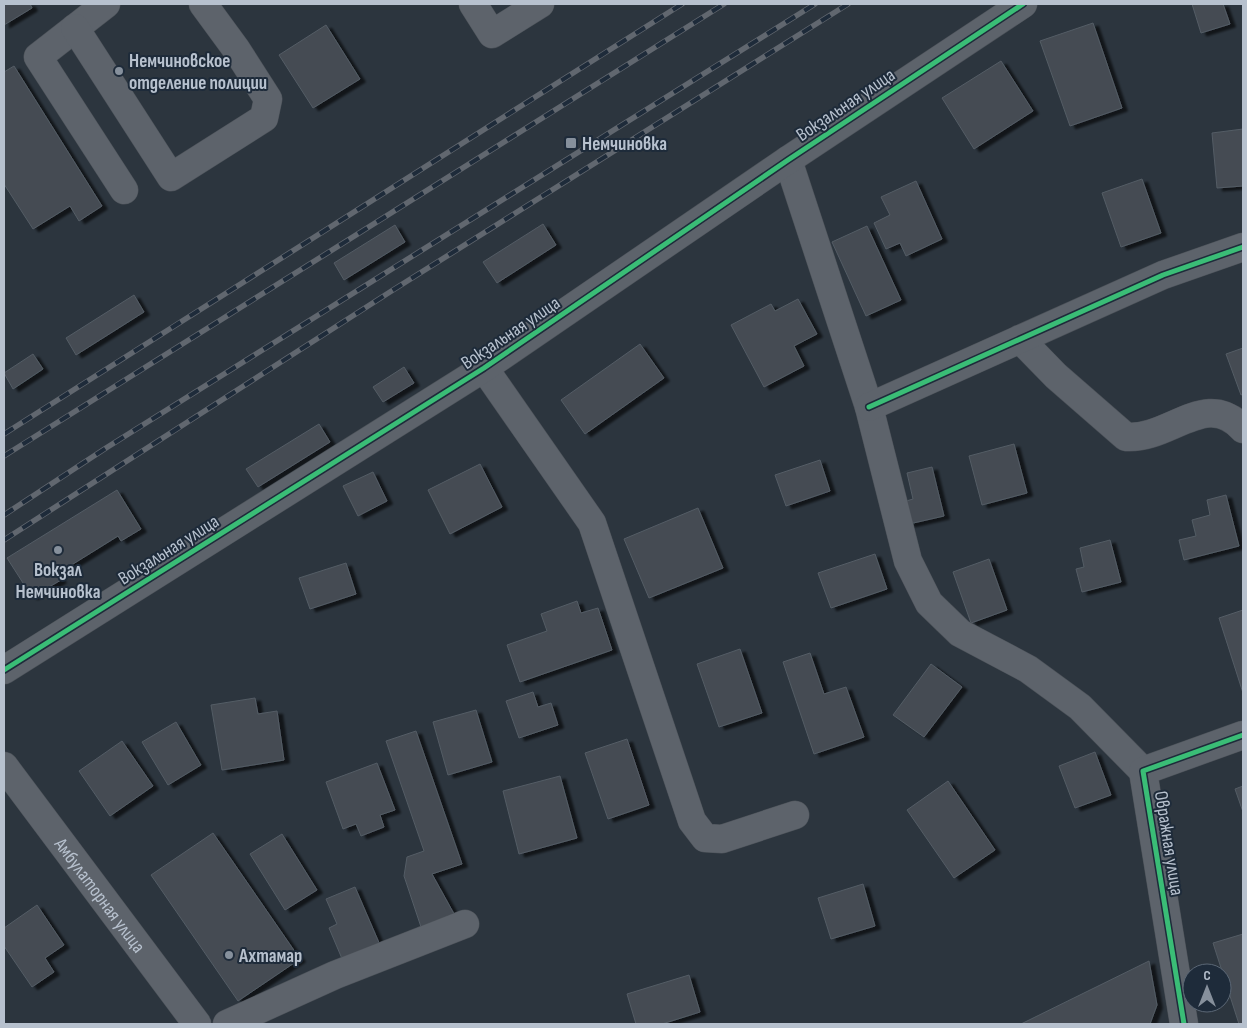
<svg xmlns="http://www.w3.org/2000/svg" width="1247" height="1028" font-family="'Sofia Sans Condensed',sans-serif">
<style>
.building{fill:#444c53;stroke:#545c65;filter:url(#shadow)}
.lines{fill:none;stroke-linecap:round;stroke-linejoin:round}
.minor-casing{stroke:#4b5158;stroke-width:29}
.minor{stroke:#5d636b;stroke-width:28}
.rail-casing{stroke:#61676f;stroke-width:5.5}
.rail{stroke:#1e2b3a;stroke-width:4;stroke-dasharray:11;stroke-linecap:butt}
.cycleway-casing{stroke:#1e2b3a;stroke-width:8}
.cycleway{stroke:#3abd76;stroke-width:5}
.poi-dot{fill:#86909c;stroke:#1e2b3a;stroke-width:2}
.labels{text-anchor:middle;stroke-width:4;stroke-linejoin:round;paint-order:stroke}
.poi-label{font-size:19px;font-weight:bold;fill:#b7c1ce;stroke:#1e2b3a;text-anchor:start}
.street-label{font-size:19px;fill:#b7c1ce;stroke:#1e2b3a}
</style>
<defs>
<filter id="shadow"><feDropShadow dx="5.5" dy="3" stdDeviation="1" flood-color="#0009"/></filter>
</defs>
<rect width="100%" height="100%" fill="#2c353e"/>
<path class="building" d="M 4,4 L 30,4 L 32,8 L 4,25 Z
M 1192,4 L 1223,4 L 1230,24 L 1201,33 Z
M 1093,23 L 1122,108 L 1070,126 L 1040,41 Z
M 326,25 L 360,79 L 313,108 L 279,55 Z
M 1001,61 L 1033,111 L 974,149 L 942,98 Z
M 14,66 L 102,206 L 79,221 L 70,206 L 33,229 L 4,184 L 4,72 Z
M 1243,129 L 1243,186 L 1217,188 L 1212,133 Z
M 1142,179 L 1161,233 L 1121,247 L 1102,193 Z
M 916,181 L 942,239 L 906,256 L 900,243 L 886,249 L 874,223 L 890,215 L 881,197 Z
M 543,224 L 556,245 L 497,283 L 483,262 Z
M 395,225 L 405,242 L 344,280 L 334,263 Z
M 867,226 L 901,300 L 866,316 L 832,242 Z
M 134,295 L 144,312 L 76,355 L 66,338 Z
M 798,299 L 817,334 L 794,346 L 804,366 L 764,387 L 731,325 L 771,304 L 775,311 Z
M 640,344 L 664,378 L 585,434 L 561,400 Z
M 1243,348 L 1243,394 L 1241,395 L 1226,354 Z
M 33,354 L 43,369 L 13,389 L 4,373 Z
M 404,367 L 414,383 L 383,402 L 373,387 Z
M 319,424 L 330,442 L 258,487 L 246,469 Z
M 1014,444 L 1027,493 L 982,505 L 969,456 Z
M 820,460 L 830,491 L 786,506 L 775,475 Z
M 480,464 L 502,507 L 450,534 L 428,490 Z
M 932,467 L 944,516 L 909,524 L 903,502 L 913,499 L 907,473 Z
M 373,472 L 387,501 L 358,516 L 343,486 Z
M 117,490 L 141,529 L 121,541 L 118,536 L 57,574 L 61,580 L 32,597 L 7,558 Z
M 1226,495 L 1239,546 L 1184,560 L 1179,540 L 1196,536 L 1192,520 L 1210,515 L 1207,500 Z
M 698,508 L 723,568 L 649,598 L 624,539 Z
M 1110,540 L 1121,582 L 1082,592 L 1076,569 L 1084,567 L 1080,548 Z
M 875,554 L 887,589 L 831,608 L 818,573 Z
M 989,559 L 1007,610 L 971,623 L 953,572 Z
M 346,563 L 356,594 L 310,609 L 299,578 Z
M 577,601 L 581,613 L 598,608 L 612,650 L 520,682 L 507,645 L 547,631 L 541,614 Z
M 1243,610 L 1243,693 L 1219,618 Z
M 740,649 L 762,713 L 719,727 L 697,664 Z
M 810,653 L 824,694 L 846,687 L 864,737 L 814,754 L 783,662 Z
M 931,664 L 962,687 L 924,737 L 893,715 Z
M 533,692 L 538,707 L 551,703 L 558,725 L 519,738 L 506,701 Z
M 255,698 L 258,714 L 277,711 L 284,760 L 222,770 L 211,705 Z
M 476,710 L 492,762 L 448,775 L 433,722 Z
M 176,722 L 201,765 L 168,785 L 142,742 Z
M 416,731 L 462,864 L 432,874 L 458,921 L 423,933 L 404,876 L 407,857 L 424,851 L 386,741 Z
M 627,739 L 649,805 L 608,819 L 585,753 Z
M 122,741 L 153,786 L 110,816 L 79,771 Z
M 1095,752 L 1111,795 L 1075,808 L 1059,766 Z
M 377,763 L 395,810 L 380,815 L 384,827 L 361,836 L 356,824 L 343,829 L 326,782 Z
M 560,776 L 577,838 L 519,854 L 503,791 Z
M 948,781 L 995,850 L 954,878 L 907,810 Z
M 1243,786 L 1243,812 L 1235,789 Z
M 213,833 L 300,959 L 238,1001 L 151,875 Z
M 282,834 L 317,890 L 285,910 L 250,854 Z
M 863,884 L 875,926 L 831,939 L 818,898 Z
M 355,887 L 380,945 L 343,961 L 329,928 L 337,924 L 326,899 Z
M 37,905 L 64,945 L 45,958 L 54,972 L 32,987 L 4,946 L 4,928 Z
M 1243,934 L 1243,1024 L 1239,1024 L 1213,943 Z
M 1149,961 L 1157,1005 L 1150,1024 L 1021,1024 Z
M 689,975 L 700,1012 L 662,1024 L 636,1024 L 627,994 Z"/>
<g class="lines">
<g class="minor-casing">
<g id="minor">
<path d="M 106,4 L 38,57 L 124,190"/>
<path d="M 473,4 L 492,34 L 540,4"/>
<path d="M 75,28 L 171,177 L 264,118 L 268,99 L 236,49 L 203,4"/>
<path d="M 788,160 L 869,407 L 908,561 L 929,603 L 960,633 L 1028,669 L 1080,707 L 1143,771"/>
<path d="M 1020,339 L 1056,376 L 1126,437 C 1170,440 1207,388 1243,429"/>
<path d="M 484,368 L 592,523 L 692,821 L 705,838 L 722,839 L 795,815"/>
<path d="M 869,407 L 1163,275 L 1243,247"/>
<path d="M 4,670 L 484,368 L 788,160 L 1023,4"/>
<path id="s1" d="M 4,766 L 197,1024"/>
<path d="M 227,1024 L 335,975 L 465,924"/>
<path d="M 1184,1024 L 1143,771 L 1243,735"/>
</g>
</g>
<use href="#minor" class="minor"/>
<g class="rail-casing">
<path id="rail" d="M 4,434 L 682,4
M 4,456 L 724,4
M 4,515 L 106,448 L 815,4
M 4,540 L 393,290 L 848,4"/>
</g>
<use href="#rail" class="rail"/>
<g class="cycleway-casing">
<path id="cycleway" d="M 869,407 L 1163,275 L 1243,247
M 4,670 L 484,368 L 788,160 L 1023,4
M 1184,1024 L 1143,771 L 1243,735"/>
</g>
<use href="#cycleway" class="cycleway"/>
</g>
<g class="poi-dot">
<circle cx="119" cy="71" r="5"/>
<rect x="565" y="137" width="12" height="12" rx="2.5"/>
<circle cx="58" cy="550" r="5"/>
<circle cx="229" cy="955" r="5"/>
</g>
<g class="labels">
<g class="poi-label">
<text x="129" y="67">Немчиновское<tspan x="129" dy="22">отделение полиции</tspan></text>
<text x="582" y="150">Немчиновка</text>
<text x="58" y="576" text-anchor="middle">Вокзал<tspan x="58" dy="22">Немчиновка</tspan></text>
<text x="239" y="962">Ахтамар</text>
</g>
<g class="street-label">
<text transform="translate(845 104) rotate(-34)" y="7">Вокзальная улица</text>
<text transform="translate(510 332) rotate(-34)" y="7">Вокзальная улица</text>
<text transform="translate(168 549) rotate(-32)" y="7">Вокзальная улица</text>
<text transform="translate(1170 843) rotate(81)" y="7">Овражная улица</text>
<text dy="7" stroke="none"><textPath href="#s1" startOffset="161">Амбулаторная улица</textPath></text>
</g>
</g>
<rect width="1247" height="1028" fill="none" stroke="#b7c1ce" stroke-width="10"/>
<g transform="translate(1207 988)"><circle r="24" fill="#1e2b3a" stroke="#5b6775"/>
<path d="M0-4L9 19L0 12L-9 19Z" fill="#86909c"/>
<text y="-8" font-size="14" font-weight="bold" text-anchor="middle" fill="#b7c1ce">С</text>
</g>
</svg>
